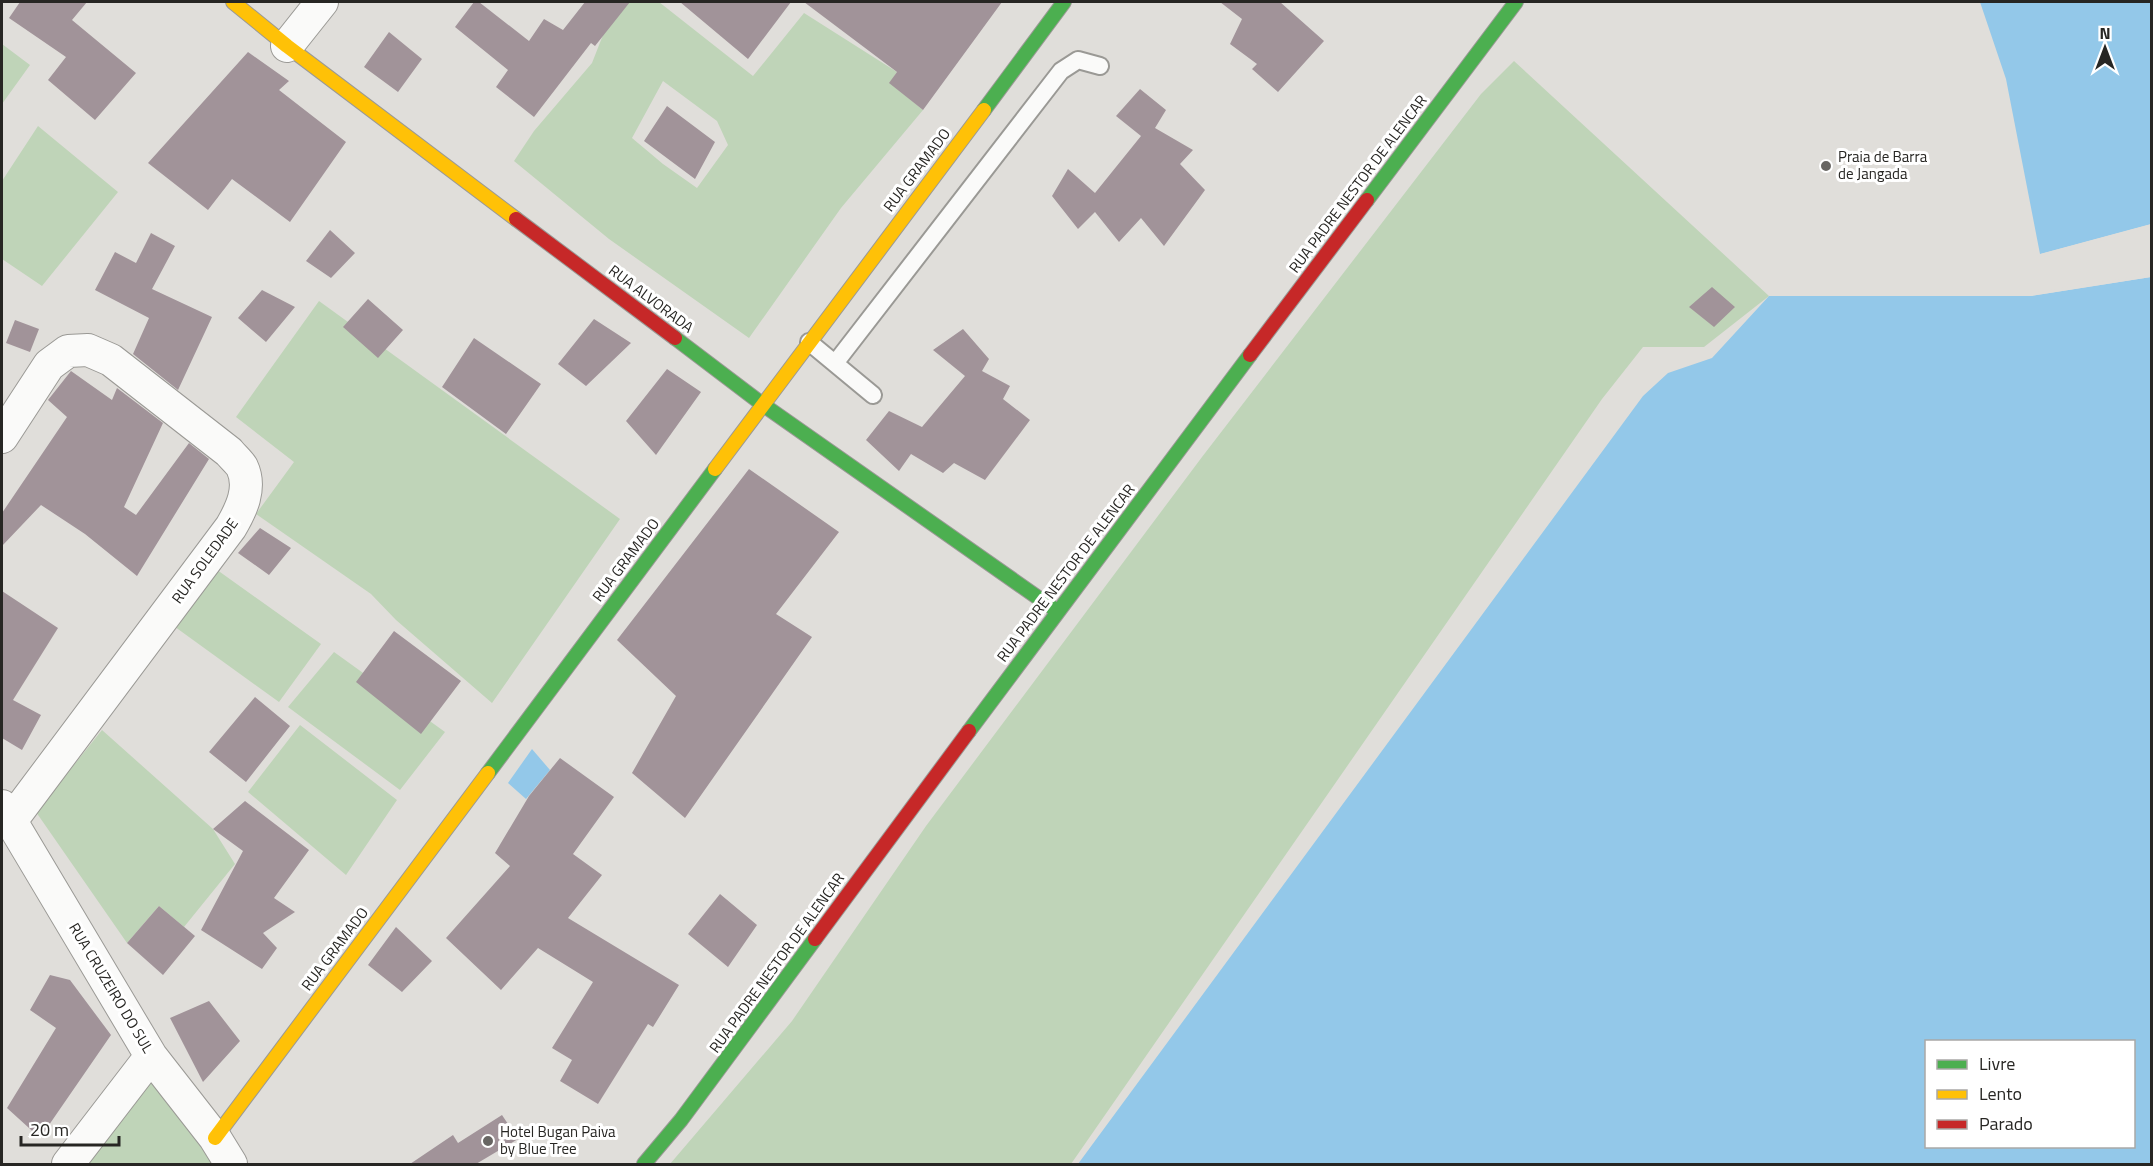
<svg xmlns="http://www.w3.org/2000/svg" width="2153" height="1166" font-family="'Titillium Web',sans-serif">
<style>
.green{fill:#bfd4b8;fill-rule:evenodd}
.water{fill:#93c8e9;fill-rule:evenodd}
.pier{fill:#e0deda}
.building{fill:#a19399}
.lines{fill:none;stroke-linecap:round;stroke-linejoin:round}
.lane-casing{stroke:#9a9995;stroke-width:20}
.street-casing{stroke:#9a9995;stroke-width:34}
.fast-casing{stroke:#9a9995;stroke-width:16}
.slow-casing{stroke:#9a9995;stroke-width:16}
.jam-casing{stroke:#9a9995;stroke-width:16}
.lane{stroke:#fafaf9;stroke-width:16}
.street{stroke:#fafaf9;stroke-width:32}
.fast{stroke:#4caf50;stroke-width:14}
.slow{stroke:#ffc107;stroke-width:14}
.jam{stroke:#c62828;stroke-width:14}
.poi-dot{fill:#686663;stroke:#fff;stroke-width:2}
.labels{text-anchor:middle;stroke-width:6;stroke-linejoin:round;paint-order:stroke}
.poi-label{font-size:15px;fill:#272623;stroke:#fff;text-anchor:start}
.street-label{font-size:15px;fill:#272623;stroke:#fff}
</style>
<rect width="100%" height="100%" fill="#e0deda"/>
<path class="green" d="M 628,2 L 659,2 L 753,76 L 804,13 L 897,72 L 890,83 L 923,110 L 841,208 L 749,338 L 609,239 L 514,161 L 534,131 L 592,63 L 603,35 ZM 663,81 L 717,121 L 728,145 L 697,188 L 663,164 L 632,138 Z
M 2,44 L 30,65 L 2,104 Z
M 1514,61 L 1769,296 L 1704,347 L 1643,347 L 1602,399 L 1071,1164 L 670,1164 L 792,1021 L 926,826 L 1202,457 L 1481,94 Z
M 38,126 L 118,192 L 42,286 L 2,259 L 2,181 Z
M 319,301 L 620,519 L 492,703 L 396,620 L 371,594 L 256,514 L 294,462 L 236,417 Z
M 213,567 L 321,644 L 279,702 L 171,624 Z
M 334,652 L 445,732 L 400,790 L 288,707 Z
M 300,725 L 397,800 L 346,875 L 248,792 Z
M 102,730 L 213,829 L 235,864 L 184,927 L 159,906 L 127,943 L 36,812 Z
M 149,1071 L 214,1164 L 83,1164 Z"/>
<path class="water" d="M 1980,2 L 2151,2 L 2151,224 L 2040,254 L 2006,79 Z
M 2151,277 L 2151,1164 L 1078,1164 L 1643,396 L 1668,373 L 1712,358 L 1769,296 L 2031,296 ZM 1926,1042 L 2134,1042 L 2134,1146 L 1926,1146 Z
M 532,749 L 550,770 L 526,799 L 508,783 Z"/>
<path class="pier" d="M 2152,224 L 2152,227 L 2041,257 L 2037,255 Z
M 2152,274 L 2151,277 L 2031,296 L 1769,296 L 1789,293 L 2031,293 Z"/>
<path class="building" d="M 20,2 L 87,2 L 72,20 L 136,73 L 95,120 L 48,80 L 66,57 L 9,18 Z
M 474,2 L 479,2 L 529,41 L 544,19 L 563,30 L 585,2 L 630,2 L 595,46 L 591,43 L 534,117 L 496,87 L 508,70 L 455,27 Z
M 680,2 L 791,2 L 748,59 Z
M 804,2 L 1002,2 L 923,110 L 889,83 L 897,72 Z
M 1220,2 L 1280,2 L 1324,41 L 1278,92 L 1252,69 L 1257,64 L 1230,44 L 1242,19 Z
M 389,32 L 422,59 L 398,92 L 364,67 Z
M 248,52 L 289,81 L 279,90 L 346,142 L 290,222 L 232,179 L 208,210 L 148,163 Z
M 1140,89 L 1166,110 L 1155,128 L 1193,150 L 1180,164 L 1205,190 L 1164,246 L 1141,218 L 1119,242 L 1095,212 L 1078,229 L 1052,196 L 1068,169 L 1095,193 L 1141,136 L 1116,116 Z
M 667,106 L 715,142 L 695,179 L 644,141 Z
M 330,230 L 355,253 L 331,278 L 306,261 Z
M 151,233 L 175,246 L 152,289 L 212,317 L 178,390 L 133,354 L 149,318 L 95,290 L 115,252 L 136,263 Z
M 1712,287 L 1735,307 L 1714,327 L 1689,307 Z
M 262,290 L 295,307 L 266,342 L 238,318 Z
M 368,299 L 403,330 L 378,358 L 343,327 Z
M 594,319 L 631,343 L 586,386 L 558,364 Z
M 15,320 L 39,329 L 30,352 L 6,343 Z
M 963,329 L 989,359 L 982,371 L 1010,386 L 1003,399 L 1030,420 L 985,480 L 954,463 L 943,473 L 911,454 L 899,471 L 866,440 L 889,411 L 922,427 L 965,376 L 933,350 Z
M 474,338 L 541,384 L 506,434 L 442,387 Z
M 667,369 L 701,392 L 656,455 L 626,421 Z
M 71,371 L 112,400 L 117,388 L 163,423 L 124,507 L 136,515 L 189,443 L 209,459 L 137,576 L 85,534 L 41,505 L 2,546 L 2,513 L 67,417 L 48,400 Z
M 749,469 L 839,532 L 776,614 L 812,637 L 685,818 L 632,773 L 676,696 L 617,640 Z
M 260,528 L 291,548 L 269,575 L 238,553 Z
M 2,591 L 58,628 L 13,700 L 41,715 L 22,750 L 2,738 Z
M 394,631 L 461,681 L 421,734 L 356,682 Z
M 255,697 L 290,726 L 246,782 L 209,752 Z
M 560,758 L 614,797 L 573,854 L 602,875 L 568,918 L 679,985 L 653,1027 L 648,1024 L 598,1104 L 560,1081 L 572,1060 L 552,1048 L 593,982 L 538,948 L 501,990 L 446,938 L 510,866 L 495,853 L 529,796 Z
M 245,801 L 309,850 L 274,898 L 295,912 L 263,933 L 277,948 L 262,969 L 201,930 L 243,851 L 213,829 Z
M 720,894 L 757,925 L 728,967 L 688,934 Z
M 159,906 L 195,936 L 163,975 L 127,943 Z
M 396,927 L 432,961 L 402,992 L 368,965 Z
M 50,975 L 70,980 L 111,1035 L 40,1138 L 7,1108 L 56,1028 L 30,1010 Z
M 209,1001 L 240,1041 L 203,1082 L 170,1018 Z
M 502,1115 L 518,1139 L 476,1164 L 410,1164 L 453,1135 L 458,1143 Z"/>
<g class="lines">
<g class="lane-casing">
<path id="lane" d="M 809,342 L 873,395
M 836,362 L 1061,71 L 1078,60 L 1100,66"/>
</g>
<g class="street-casing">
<path id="street" d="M 287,46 L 322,2
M 2,437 L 49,365 L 68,351 L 88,350 L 111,360 L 229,452 C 233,457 239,462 242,467 C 252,488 241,510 231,527 L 11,821
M 2,806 L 151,1056 L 215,1138 L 231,1164
M 68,1164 L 151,1056"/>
</g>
<g class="fast-casing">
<path id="fast" d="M 984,110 L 1064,2
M 1367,200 L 1516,2
M 675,338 L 762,404 L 1057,611
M 969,731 L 1250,355
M 488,773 L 715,469
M 644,1164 L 681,1120 L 815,939"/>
</g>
<g class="slow-casing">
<path id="slow" d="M 233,2 L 287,46 L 516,219
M 715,469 L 984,110
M 215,1138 L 488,773"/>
</g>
<g class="jam-casing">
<path id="jam" d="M 516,219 L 675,338
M 1250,355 L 1367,200
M 815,939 L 969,731"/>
</g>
<use href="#lane" class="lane"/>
<use href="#street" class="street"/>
<use href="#fast" class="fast"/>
<use href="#slow" class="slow"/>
<use href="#jam" class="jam"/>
</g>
<g class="poi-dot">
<circle cx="1826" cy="166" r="6"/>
<circle cx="488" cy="1141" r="6"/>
</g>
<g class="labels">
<g class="poi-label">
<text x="1838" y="162">Praia de Barra<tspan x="1838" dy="17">de Jangada</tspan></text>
<text x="500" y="1137">Hotel Bugan Paiva<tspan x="500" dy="17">by Blue Tree</tspan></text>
</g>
<g class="street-label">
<text transform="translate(917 170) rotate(-53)" y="5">RUA GRAMADO</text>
<text transform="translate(1358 184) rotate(-53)" y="5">RUA PADRE NESTOR DE ALENCAR</text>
<text transform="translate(651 299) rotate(37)" y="5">RUA ALVORADA</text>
<text transform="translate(626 560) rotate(-53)" y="5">RUA GRAMADO</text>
<text transform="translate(205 561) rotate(-54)" y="5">RUA SOLEDADE</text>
<text transform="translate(1066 573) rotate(-53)" y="5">RUA PADRE NESTOR DE ALENCAR</text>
<text transform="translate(335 949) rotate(-53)" y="5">RUA GRAMADO</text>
<text transform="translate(777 963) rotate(-54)" y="5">RUA PADRE NESTOR DE ALENCAR</text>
<text transform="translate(111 988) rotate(59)" y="5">RUA CRUZEIRO DO SUL</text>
</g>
</g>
<rect width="2153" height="1166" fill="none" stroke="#272623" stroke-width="6"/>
<rect x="1925" y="1040" width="210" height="108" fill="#ffffff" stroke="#a9a8a7" stroke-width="1.5"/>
<rect x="1937" y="1060" width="30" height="9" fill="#4caf50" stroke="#a9a8a7" stroke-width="1.5"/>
<text x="1979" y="1070" font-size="18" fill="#272623">Livre</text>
<rect x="1937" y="1090" width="30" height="9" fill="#ffc107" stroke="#a9a8a7" stroke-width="1.5"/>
<text x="1979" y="1100" font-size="18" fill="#272623">Lento</text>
<rect x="1937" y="1120" width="30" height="9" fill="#c62828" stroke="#a9a8a7" stroke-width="1.5"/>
<text x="1979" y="1130" font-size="18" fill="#272623">Parado</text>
<g transform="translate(2105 48)" stroke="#ffffff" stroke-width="4.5" paint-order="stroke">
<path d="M0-4.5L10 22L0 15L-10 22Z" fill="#272623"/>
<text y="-9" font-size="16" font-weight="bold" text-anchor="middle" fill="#272623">N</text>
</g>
<path d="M21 1136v9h98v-9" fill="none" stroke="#272623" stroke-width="3"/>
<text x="30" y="1136" font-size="18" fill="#272623" stroke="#ffffff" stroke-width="4.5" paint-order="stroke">20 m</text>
</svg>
